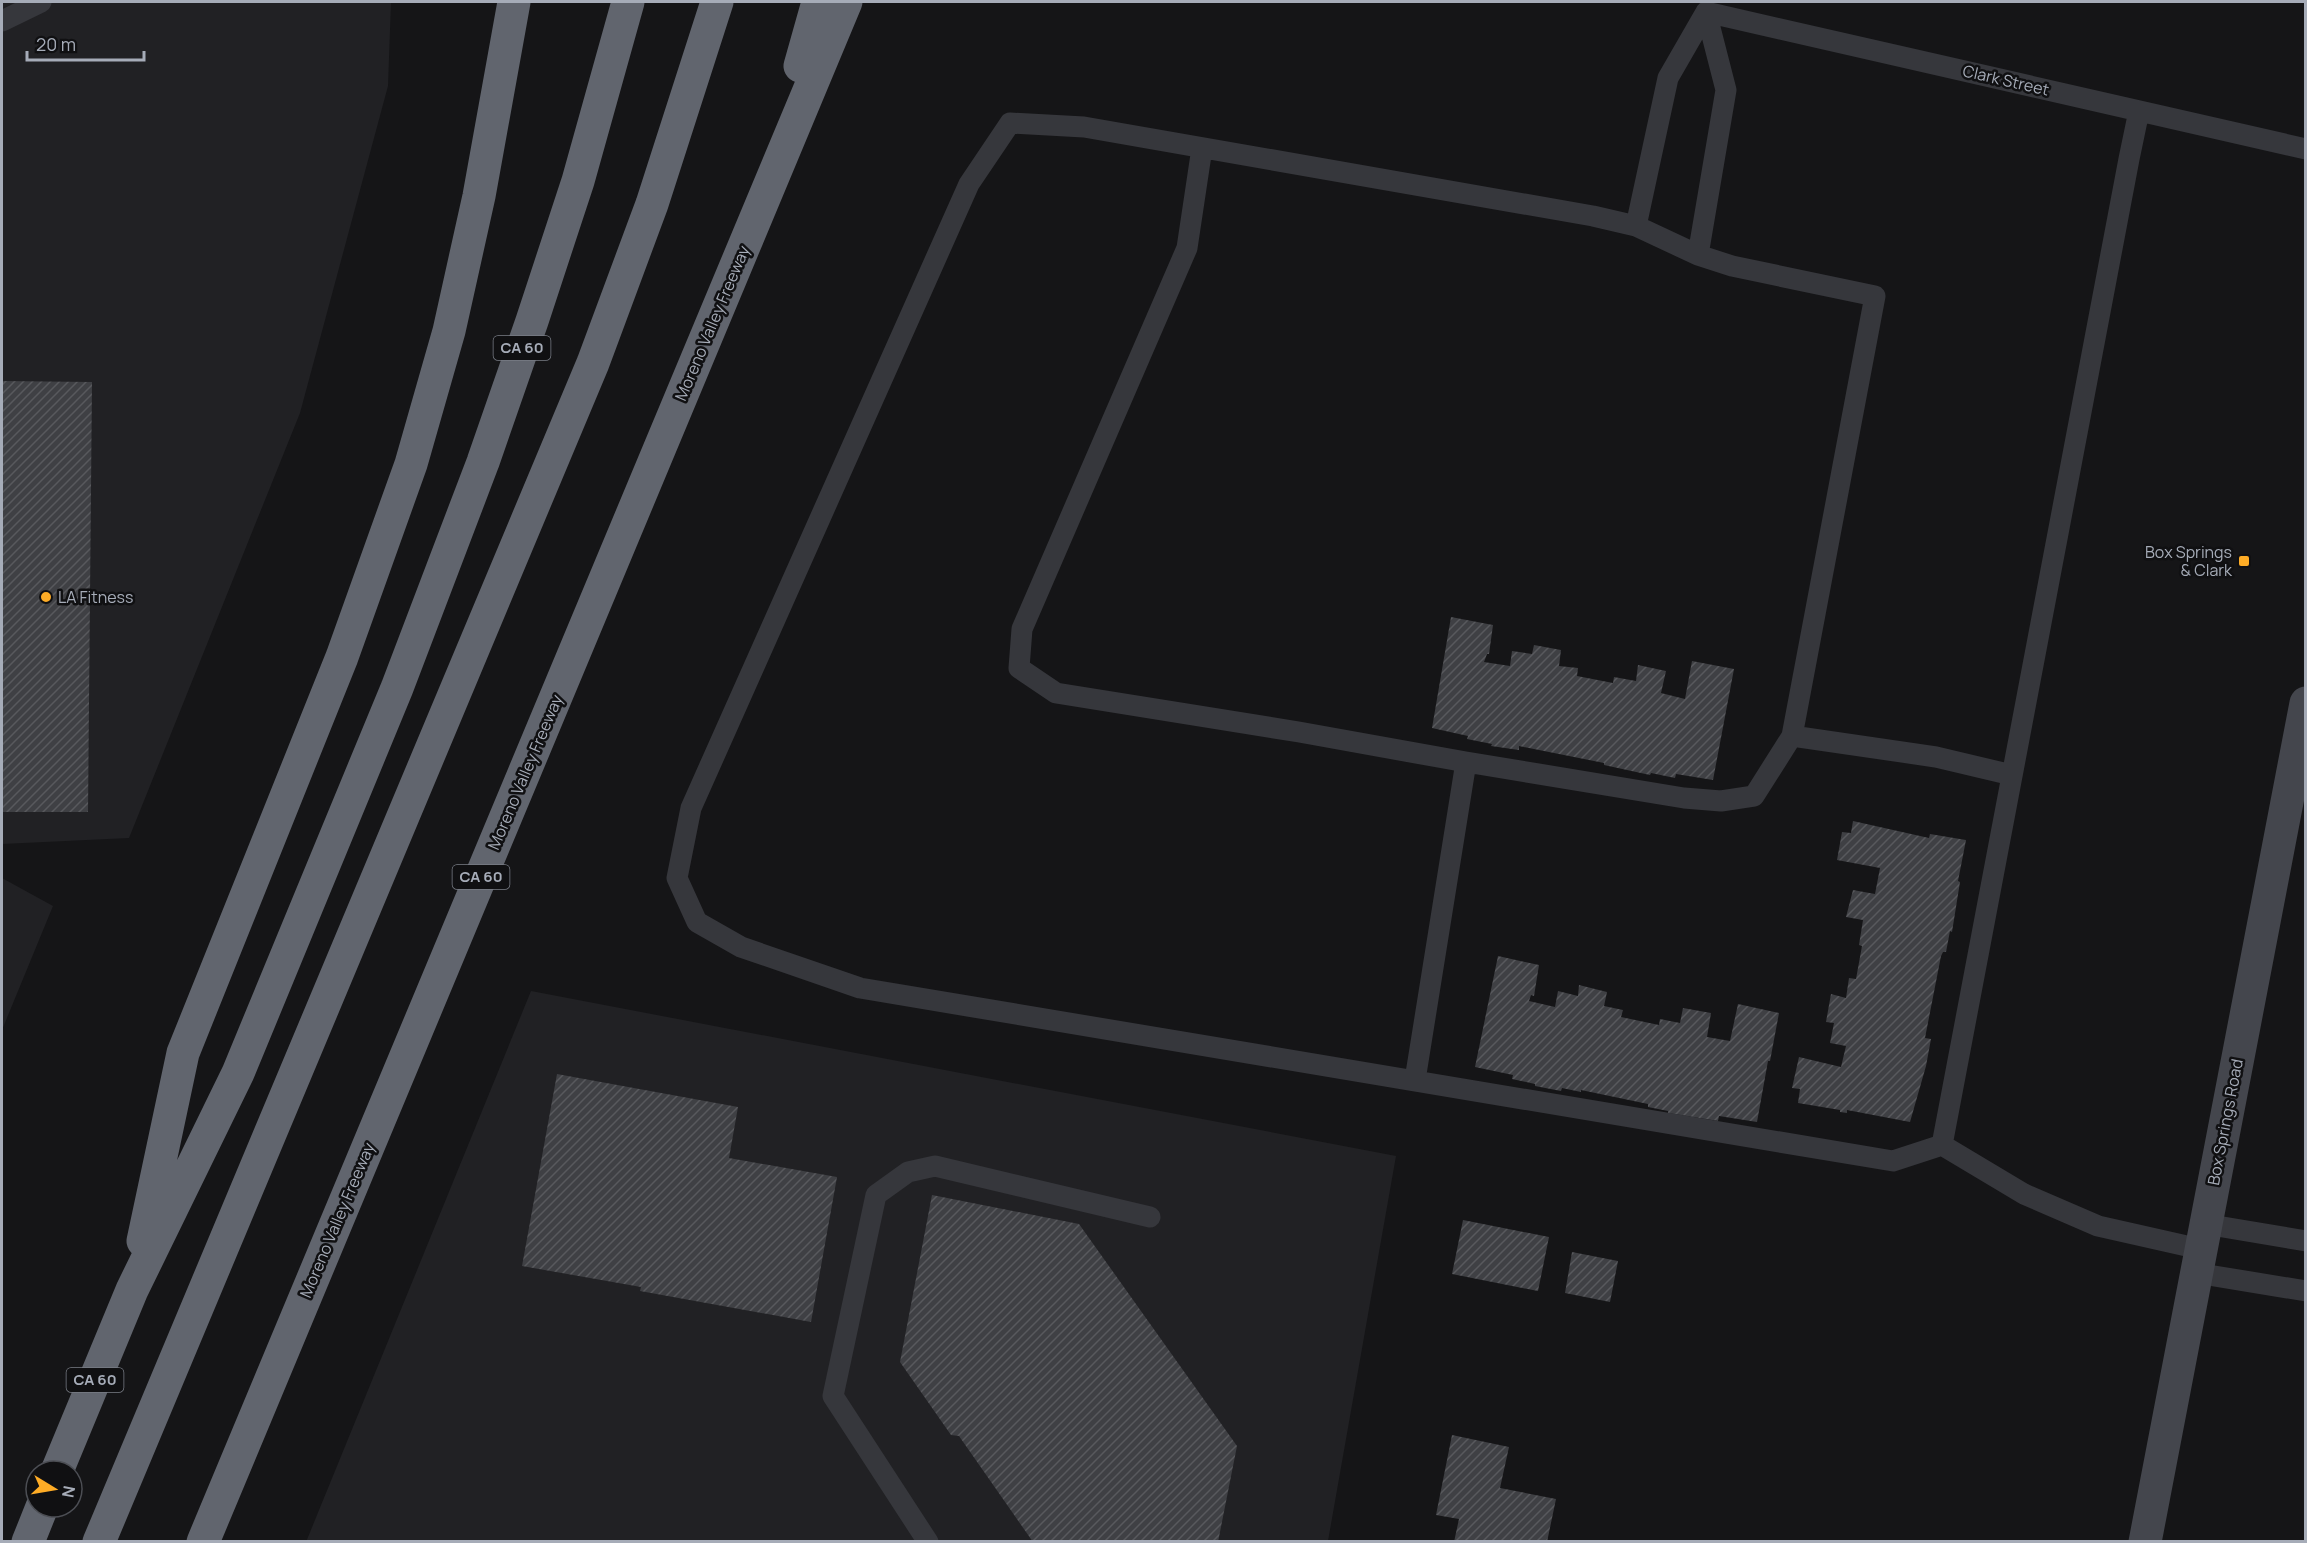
<svg xmlns="http://www.w3.org/2000/svg" width="2307" height="1543" font-family="Manrope,sans-serif">
<style>
.built{fill:#212124}
.building{fill:url(#building-hatch)}
.lines{fill:none;stroke-linecap:round;stroke-linejoin:round}
.service{stroke:#36373c;stroke-width:21}
.secondary{stroke:#44464d;stroke-width:33}
.motorway{stroke:#61656e;stroke-width:33}
.poi-dot{fill:#feac26;stroke:#101012;stroke-width:2}
.labels{text-anchor:middle;stroke-width:5;stroke-linejoin:round;paint-order:stroke}
.shield{fill:#101012;stroke:#797d86;stroke-width:1.5}
.shield-label{font-size:15px;font-weight:bold;fill:#a6acb8}
.street-label{font-size:16px;fill:#a6acb8;stroke:#101012}
.poi-label{font-size:16px;fill:#a6acb8;stroke:#101012;text-anchor:end}
</style>
<defs>
<pattern id="building-hatch" width="6" height="6" patternUnits="userSpaceOnUse" patternTransform="scale(1.5)"><rect width="6" height="6" fill="#3f4044"/><path d="M-1 1l2-2M0 6l6-6M5 7l2-2" fill="none" stroke="#58595d"/></pattern>
</defs>
<rect width="100%" height="100%" fill="#151517"/>
<path class="built" d="M 2,2 L 391,2 L 388,86 L 300,413 L 129,838 L 2,844 Z
M 2,878 L 53,906 L 2,1030 Z
M 531,991 L 1396,1156 L 1328,1541 L 306,1542 Z"/>
<path class="building" d="M 2,381 L 92,382 L 88,812 L 2,812 Z
M 1451,617 L 1493,625 L 1489,654 L 1487,654 L 1484,662 L 1510,666 L 1512,651 L 1532,654 L 1534,645 L 1561,650 L 1559,666 L 1578,668 L 1577,676 L 1613,683 L 1614,677 L 1636,681 L 1638,665 L 1666,671 L 1661,693 L 1685,699 L 1692,661 L 1734,669 L 1713,780 L 1676,774 L 1675,778 L 1651,773 L 1650,775 L 1604,765 L 1604,763 L 1519,746 L 1519,750 L 1491,746 L 1492,744 L 1467,739 L 1468,736 L 1432,728 Z
M 1853,821 L 1929,838 L 1930,834 L 1966,840 L 1958,881 L 1960,882 L 1952,932 L 1950,931 L 1946,952 L 1943,952 L 1941,956 L 1925,1038 L 1931,1039 L 1926,1066 L 1910,1122 L 1847,1110 L 1847,1113 L 1840,1112 L 1840,1110 L 1798,1103 L 1800,1089 L 1792,1088 L 1799,1057 L 1841,1067 L 1846,1046 L 1830,1043 L 1834,1023 L 1826,1022 L 1831,994 L 1846,998 L 1849,978 L 1856,979 L 1862,946 L 1859,945 L 1863,920 L 1846,917 L 1853,890 L 1875,894 L 1880,868 L 1837,860 L 1842,832 L 1851,833 Z
M 1498,956 L 1539,965 L 1534,996 L 1531,995 L 1529,1001 L 1555,1007 L 1558,991 L 1578,996 L 1579,985 L 1607,992 L 1604,1006 L 1623,1010 L 1621,1017 L 1659,1025 L 1660,1019 L 1680,1023 L 1683,1008 L 1711,1013 L 1707,1037 L 1730,1041 L 1738,1004 L 1779,1013 L 1770,1061 L 1768,1061 L 1757,1122 L 1719,1116 L 1718,1121 L 1668,1113 L 1668,1111 L 1648,1107 L 1648,1104 L 1581,1090 L 1581,1092 L 1562,1088 L 1561,1091 L 1535,1086 L 1535,1084 L 1512,1079 L 1513,1075 L 1475,1067 Z
M 557,1074 L 738,1107 L 729,1158 L 837,1177 L 811,1322 L 640,1291 L 641,1287 L 522,1266 Z
M 932,1195 L 1079,1224 L 1237,1446 L 1218,1542 L 1033,1542 L 959,1436 L 951,1435 L 900,1362 Z
M 1463,1220 L 1549,1237 L 1538,1291 L 1452,1274 Z
M 1572,1252 L 1618,1261 L 1610,1302 L 1565,1293 Z
M 1452,1435 L 1509,1447 L 1500,1488 L 1556,1499 L 1547,1542 L 1454,1542 L 1459,1519 L 1436,1515 Z"/>
<g class="lines">
<path class="service" d="M 1706,12 L 2306,149
M 2,21 L 41,2
M 1202,148 L 1187,248 L 1022,629 L 1019,668 L 1056,693 L 1299,732 L 1466,762 L 1684,798 L 1721,801 L 1754,796 L 1792,736
M 1636,226 L 1668,78 L 1706,12 L 1726,90 L 1698,255
M 2012,775 L 1936,757 L 1792,736 L 1875,296 L 1732,266 L 1698,255 L 1636,226 L 1593,216 L 1084,127 L 1010,123 L 969,184 L 691,808 L 677,878 L 697,922 L 741,947 L 860,988 L 1893,1161 L 1942,1145 L 2129,159 L 2139,111
M 1415,1080 L 1466,762
M 1942,1145 L 2024,1194 L 2098,1226 L 2200,1249
M 2205,1224 L 2306,1241
M 2196,1273 L 2306,1291
M 928,1542 L 833,1396 L 876,1195 L 908,1172 L 935,1166 L 1150,1217"/>
<path class="secondary" d="M 2145,1542 L 2306,703"/>
<path class="motorway" d="M 800,66 L 818,2
M 143,1241 L 183,1053 L 342,657 L 411,464 L 449,331 L 479,196 L 514,2
M 57,1471 L 132,1290 L 238,1073 L 397,688 L 483,462 L 532,321 L 578,181 L 628,2
M 28,1542 L 42,1507
M 99,1542 L 593,363 L 652,204 L 717,2
M 203,1542 L 846,2"/>
</g>
<g class="poi-dot">
<rect x="2238" y="555" width="12" height="12" rx="3"/>
<circle cx="46" cy="597" r="6"/>
</g>
<g class="labels">
<g class="shield">
<rect x="493.5" y="336" width="57" height="24" rx="4.5"/>
<rect x="452.5" y="865" width="57" height="24" rx="4.5"/>
<rect x="66.5" y="1368" width="57" height="24" rx="4.5"/>
</g>
<g class="shield-label">
<text x="522" y="353">CA 60</text>
<text x="481" y="882">CA 60</text>
<text x="95" y="1385">CA 60</text>
</g>
<g class="street-label">
<text transform="translate(2006 80) rotate(13)" y="6">Clark Street</text>
<text transform="translate(712 323) rotate(-67)" y="6">Moreno Valley Freeway</text>
<text transform="translate(525 772) rotate(-67)" y="6">Moreno Valley Freeway</text>
<text transform="translate(2225 1122) rotate(-79)" y="6">Box Springs Road</text>
<text transform="translate(337 1220) rotate(-67)" y="6">Moreno Valley Freeway</text>
</g>
<g class="poi-label">
<text x="2232" y="558">Box Springs<tspan x="2232" dy="18">&amp; Clark</tspan></text>
<text x="58" y="603" text-anchor="start">LA Fitness</text>
</g>
</g>
<rect width="2307" height="1543" fill="none" stroke="#a6acb8" stroke-width="6"/>
<g transform="translate(54 1489) rotate(101)"><circle r="28" fill="#101012" stroke="#4c4e54" stroke-width="1.5"/>
<path d="M0-4.5L10 22L0 15L-10 22Z" fill="#feac26"/>
<text y="-9" font-size="16" font-weight="bold" text-anchor="middle" fill="#a6acb8">N</text>
</g>
<path d="M27 51v9h117v-9" fill="none" stroke="#a6acb8" stroke-width="3"/>
<text x="36" y="51" font-size="18" fill="#a6acb8" stroke="#101012" stroke-width="4.5" paint-order="stroke">20 m</text>
</svg>
